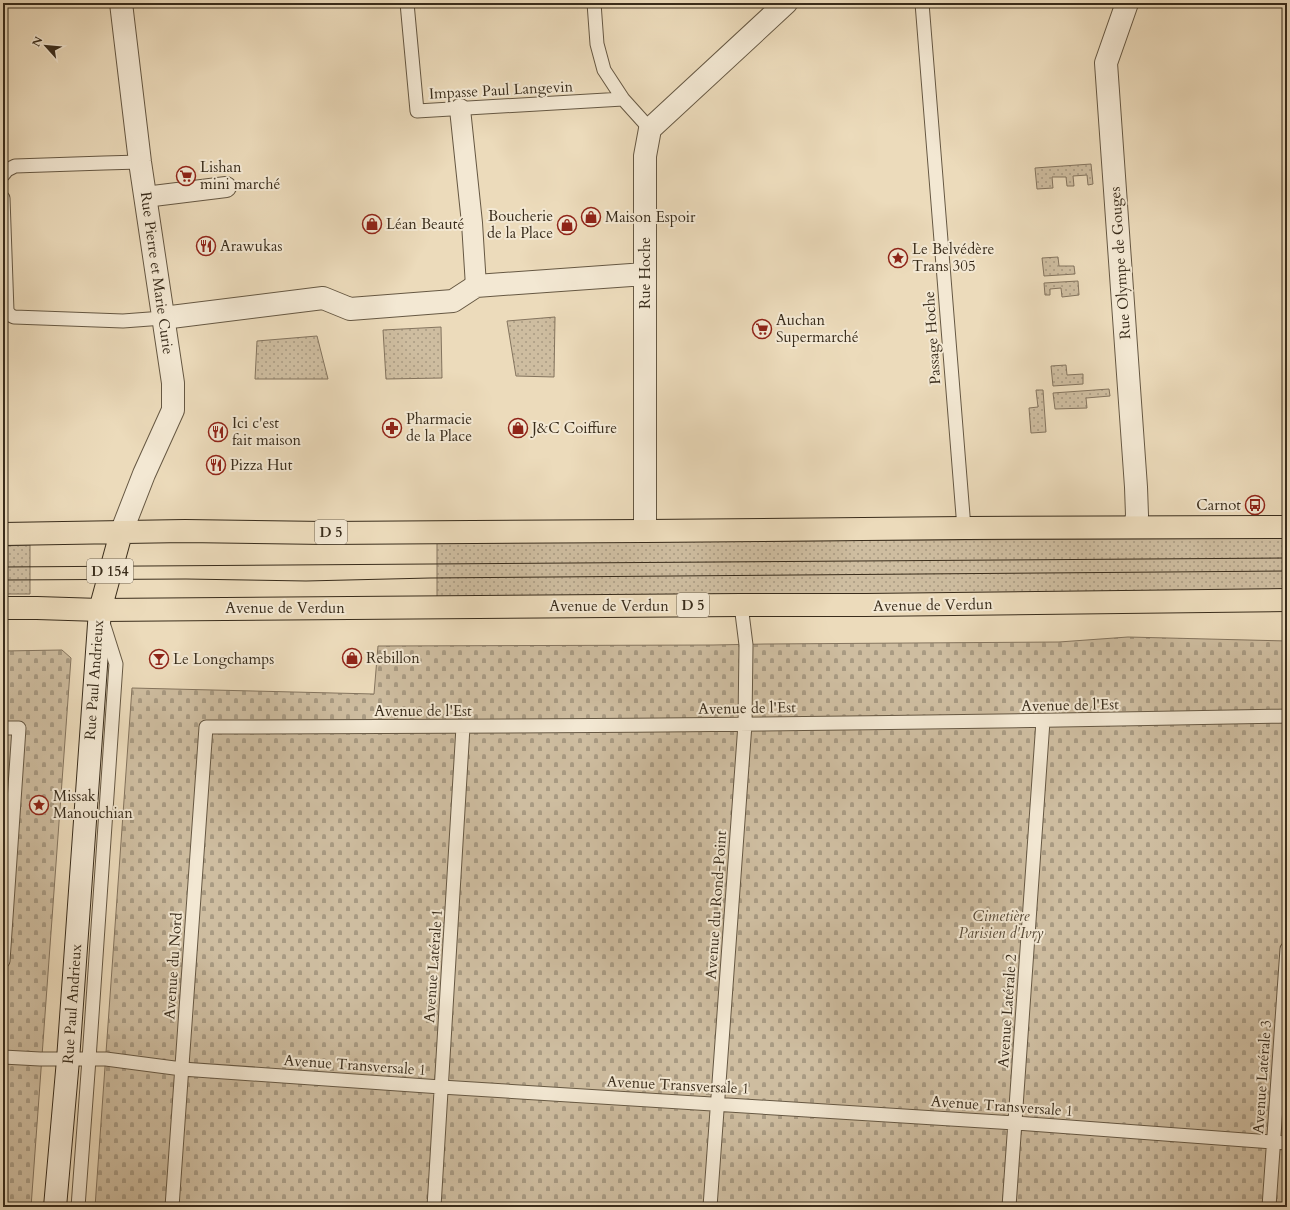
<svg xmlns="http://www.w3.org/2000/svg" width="1290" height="1210" font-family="Cardo,serif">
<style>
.grass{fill:url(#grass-dots);stroke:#84745e}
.cemetery{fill:url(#cemetery-stones);stroke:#84745e}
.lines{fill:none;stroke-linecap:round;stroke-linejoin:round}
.service-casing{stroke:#665843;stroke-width:15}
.pedestrian-casing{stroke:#665843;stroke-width:22}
.minor-casing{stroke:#665843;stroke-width:24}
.tertiary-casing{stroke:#665843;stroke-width:24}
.secondary-casing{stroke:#392c1b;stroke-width:24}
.primary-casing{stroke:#392c1b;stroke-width:24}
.service{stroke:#f3e8d3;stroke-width:13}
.pedestrian{stroke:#f3e8d3;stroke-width:20}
.minor{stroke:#f3e8d3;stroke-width:22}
.tertiary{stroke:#f3e8d3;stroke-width:22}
.secondary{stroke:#f3e8d3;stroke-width:22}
.primary{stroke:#ecdbbb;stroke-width:22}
.tram{stroke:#392c1b;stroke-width:1}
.labels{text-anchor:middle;stroke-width:4;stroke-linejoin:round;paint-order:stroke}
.shield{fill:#f3e8d3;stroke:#716452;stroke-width:1}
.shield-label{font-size:14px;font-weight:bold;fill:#392c1b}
.street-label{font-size:15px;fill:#392c1b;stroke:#f3e8d3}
.poi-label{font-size:15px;fill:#392c1b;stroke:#f3e8d3;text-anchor:start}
.park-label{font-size:15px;font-style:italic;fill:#574936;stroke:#f3e8d3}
</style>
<defs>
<pattern id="grass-dots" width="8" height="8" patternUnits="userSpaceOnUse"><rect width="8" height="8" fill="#cebda0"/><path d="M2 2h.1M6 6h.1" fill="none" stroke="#a89a82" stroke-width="1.8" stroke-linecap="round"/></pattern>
<pattern id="cemetery-stones" width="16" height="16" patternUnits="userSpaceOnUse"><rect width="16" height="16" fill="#cebda0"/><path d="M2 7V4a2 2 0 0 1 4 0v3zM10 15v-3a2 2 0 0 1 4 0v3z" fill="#a89a82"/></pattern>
</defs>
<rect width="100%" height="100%" fill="#ecdbbb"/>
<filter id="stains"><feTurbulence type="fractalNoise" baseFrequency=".005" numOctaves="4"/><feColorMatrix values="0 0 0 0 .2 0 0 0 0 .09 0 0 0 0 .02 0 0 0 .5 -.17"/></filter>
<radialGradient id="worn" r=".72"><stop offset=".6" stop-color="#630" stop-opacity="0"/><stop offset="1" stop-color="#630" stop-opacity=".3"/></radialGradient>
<path class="grass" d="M 1091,164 L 1093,184 L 1088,185 L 1087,175 L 1073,176 L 1074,186 L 1067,186 L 1066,177 L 1052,177 L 1053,188 L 1037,189 L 1035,168 Z
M 1058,257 L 1059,266 L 1074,266 L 1075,274 L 1044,276 L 1042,258 Z
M 1078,281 L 1079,295 L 1062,297 L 1061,288 L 1050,289 L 1050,295 L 1045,295 L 1044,283 Z
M 555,317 L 554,377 L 516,376 L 507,321 Z
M 441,327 L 442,378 L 386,379 L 383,330 Z
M 317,336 L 328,379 L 255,379 L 257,341 Z
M 1066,365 L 1067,375 L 1083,374 L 1083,384 L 1053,386 L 1051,366 Z
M 1109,389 L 1110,396 L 1086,398 L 1087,408 L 1055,409 L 1053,393 Z
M 1036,390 L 1043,390 L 1046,432 L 1031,433 L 1029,408 L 1038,407 Z
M 1287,538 L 1287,593 L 437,599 L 437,543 Z
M 30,545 L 30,594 L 3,594 L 3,546 Z"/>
<path class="cemetery" d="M 1128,637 L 1287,641 L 1287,1207 L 95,1207 L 132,688 L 374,694 L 378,646 L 713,645 L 765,644 L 1059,642 Z
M 62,650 L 71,658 L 31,1207 L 3,1207 L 3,651 Z"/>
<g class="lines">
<g class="service-casing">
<path id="service" d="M 407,3 L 417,111 L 623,99
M 594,3 L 597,44 L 604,70 L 623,99 L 650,129
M 922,3 L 964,528
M 3,175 L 7,170 L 15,166 L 104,163 L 140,162
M 3,198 L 7,311 L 10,315 L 14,317 L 123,321 L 163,318
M 3,728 L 19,728 L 3,961
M 3,1057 L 40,1059 L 106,1059 L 182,1069 L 441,1087 L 1015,1123 L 1287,1143
M 78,1207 L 89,1059 L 116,664 L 104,626
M 172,1207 L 206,727 C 567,727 927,723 1287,716
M 434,1207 L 463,727
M 710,1207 L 745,724 L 746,645 L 741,605
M 1009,1207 L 1043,721
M 1269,1207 L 1287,949"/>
</g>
<g class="pedestrian-casing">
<path id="pedestrian" d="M 460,109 L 472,223 L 476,286
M 145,197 L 226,187"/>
</g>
<g class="minor-casing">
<path id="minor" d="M 1127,3 L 1106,63 L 1136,487 L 1137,515 L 1135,527
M 163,318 L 323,298 L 350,309 L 453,301 L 476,286 L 645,274
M 645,531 L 645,156 L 650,129 L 786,3"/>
</g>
<g class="tertiary-casing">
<path id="tertiary" d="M 121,533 L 144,474 L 173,410 L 173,383 L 140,162 L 121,3"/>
</g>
<g class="secondary-casing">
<path id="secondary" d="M 55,1207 L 68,1060 L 100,610"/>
</g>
<g class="primary-casing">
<path id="primary" d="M 3,534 L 185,531 L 325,533 L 645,531 L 964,528 L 1287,527
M 3,608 L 37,608 L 100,610 L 741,605 L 866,605 L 1287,600
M 100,610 L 121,533"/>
</g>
<use href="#service" class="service"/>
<use href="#pedestrian" class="pedestrian"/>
<use href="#minor" class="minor"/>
<use href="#tertiary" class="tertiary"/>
<use href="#secondary" class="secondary"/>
<use href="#primary" class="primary"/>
<path class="tram" d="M 3,567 L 1287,558
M 3,580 L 186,579 L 306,581 L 430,578 L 1287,571"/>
</g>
<defs>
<g id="supermarket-ring" transform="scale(1)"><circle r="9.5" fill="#f3e8d3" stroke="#8f2418" stroke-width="1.5"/><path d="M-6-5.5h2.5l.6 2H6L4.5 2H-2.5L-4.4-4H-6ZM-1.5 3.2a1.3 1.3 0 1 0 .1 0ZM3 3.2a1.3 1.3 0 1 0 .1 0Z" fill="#8f2418"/></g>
<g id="shop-ring" transform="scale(1)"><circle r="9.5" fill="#f3e8d3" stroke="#8f2418" stroke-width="1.5"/><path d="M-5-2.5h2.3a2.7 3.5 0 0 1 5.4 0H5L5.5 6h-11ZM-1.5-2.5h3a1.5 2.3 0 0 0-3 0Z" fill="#8f2418"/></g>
<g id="restaurant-ring" transform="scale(1)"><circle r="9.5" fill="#f3e8d3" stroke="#8f2418" stroke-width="1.5"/><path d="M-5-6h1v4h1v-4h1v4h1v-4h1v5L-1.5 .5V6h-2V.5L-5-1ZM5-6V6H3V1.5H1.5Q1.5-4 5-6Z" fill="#8f2418"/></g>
<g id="sight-ring" transform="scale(1)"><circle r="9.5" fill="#f3e8d3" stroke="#8f2418" stroke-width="1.5"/><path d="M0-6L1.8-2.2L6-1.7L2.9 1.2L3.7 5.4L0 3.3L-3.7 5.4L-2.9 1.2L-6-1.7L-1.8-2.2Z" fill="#8f2418"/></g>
<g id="pharmacy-ring" transform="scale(1)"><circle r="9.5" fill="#f3e8d3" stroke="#8f2418" stroke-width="1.5"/><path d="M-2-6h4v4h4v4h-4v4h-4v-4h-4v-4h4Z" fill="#8f2418"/></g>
<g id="bus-ring" transform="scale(1)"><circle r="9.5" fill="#f3e8d3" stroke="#8f2418" stroke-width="1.5"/><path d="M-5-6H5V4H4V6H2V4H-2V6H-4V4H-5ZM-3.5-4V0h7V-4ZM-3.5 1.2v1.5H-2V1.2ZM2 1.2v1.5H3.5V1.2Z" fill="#8f2418"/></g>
<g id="bar-ring" transform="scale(1)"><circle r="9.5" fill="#f3e8d3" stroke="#8f2418" stroke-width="1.5"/><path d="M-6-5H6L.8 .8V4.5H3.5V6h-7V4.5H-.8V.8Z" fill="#8f2418"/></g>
</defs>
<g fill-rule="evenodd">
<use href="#supermarket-ring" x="186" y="176"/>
<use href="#shop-ring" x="591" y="217"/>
<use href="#shop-ring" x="372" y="224"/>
<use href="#shop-ring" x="567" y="225"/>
<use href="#restaurant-ring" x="206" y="246"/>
<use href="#sight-ring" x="898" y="258"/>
<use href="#supermarket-ring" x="762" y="329"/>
<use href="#pharmacy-ring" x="392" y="428"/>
<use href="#shop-ring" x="518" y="428"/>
<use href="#restaurant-ring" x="218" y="432"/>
<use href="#restaurant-ring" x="216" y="465"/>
<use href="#bus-ring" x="1255" y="505"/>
<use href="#shop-ring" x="352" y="658"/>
<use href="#bar-ring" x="159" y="659"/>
<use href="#sight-ring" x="39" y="805"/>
</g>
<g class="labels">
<g class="shield">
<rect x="315" y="520" width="32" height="24" rx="3"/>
<rect x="87" y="559" width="46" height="24" rx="3"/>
<rect x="677" y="593" width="32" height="24" rx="3"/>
</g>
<g class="shield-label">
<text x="331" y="537">D 5</text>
<text x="110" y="576">D 154</text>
<text x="693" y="610">D 5</text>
</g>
<g class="street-label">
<text transform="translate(501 90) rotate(-3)" y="5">Impasse Paul Langevin</text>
<text transform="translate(1120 263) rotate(-94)" y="5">Rue Olympe de Gouges</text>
<text transform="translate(157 273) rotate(82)" y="5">Rue Pierre et Marie Curie</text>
<text transform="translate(645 273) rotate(-90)" y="5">Rue Hoche</text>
<text transform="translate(932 338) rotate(-94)" y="5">Passage Hoche</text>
<text transform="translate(933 605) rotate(-1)" y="5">Avenue de Verdun</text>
<text x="609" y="611">Avenue de Verdun</text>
<text x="285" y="613">Avenue de Verdun</text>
<text transform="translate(94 680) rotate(-86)" y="5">Rue Paul Andrieux</text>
<text transform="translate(1070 705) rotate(-1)" y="5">Avenue de l'Est</text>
<text transform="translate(747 708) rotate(-1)" y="5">Avenue de l'Est</text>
<text x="423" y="716">Avenue de l'Est</text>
<text transform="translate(716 905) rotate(-86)" y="5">Avenue du Rond-Point</text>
<text transform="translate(173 966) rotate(-86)" y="5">Avenue du Nord</text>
<text transform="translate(433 966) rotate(-86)" y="5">Avenue Latérale 1</text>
<text transform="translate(72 1004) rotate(-86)" y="5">Rue Paul Andrieux</text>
<text transform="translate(1007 1011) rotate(-86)" y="5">Avenue Latérale 2</text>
<text transform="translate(355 1065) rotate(4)" y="5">Avenue Transversale 1</text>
<text transform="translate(1262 1077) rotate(-86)" y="5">Avenue Latérale 3</text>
<text transform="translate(678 1085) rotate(3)" y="5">Avenue Transversale 1</text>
<text transform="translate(1002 1106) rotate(4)" y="5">Avenue Transversale 1</text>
</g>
<g class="poi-label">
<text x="200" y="172">Lishan<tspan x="200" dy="17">mini marché</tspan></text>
<text x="553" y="221" text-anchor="end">Boucherie<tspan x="553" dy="17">de la Place</tspan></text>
<text x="605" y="222">Maison Espoir</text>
<text x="386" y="229">Léan Beauté</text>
<text x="220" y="251">Arawukas</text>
<text x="912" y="254">Le Belvédère<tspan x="912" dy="17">Trans 305</tspan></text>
<text x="776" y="325">Auchan<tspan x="776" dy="17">Supermarché</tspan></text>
<text x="406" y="424">Pharmacie<tspan x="406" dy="17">de la Place</tspan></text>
<text x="232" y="428">Ici c'est<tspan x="232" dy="17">fait maison</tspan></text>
<text x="532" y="433">J&amp;C Coiffure</text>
<text x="230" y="470">Pizza Hut</text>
<text x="1241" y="510" text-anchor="end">Carnot</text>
<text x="366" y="663">Rebillon</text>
<text x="173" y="664">Le Longchamps</text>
<text x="53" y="801">Missak<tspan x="53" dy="17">Manouchian</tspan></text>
</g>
<g class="park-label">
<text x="1001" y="921">Cimetière<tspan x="1001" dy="17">Parisien d'Ivry</tspan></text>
</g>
</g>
<rect width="1290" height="1210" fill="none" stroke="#ecdbbb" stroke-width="16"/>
<rect x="4" y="4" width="1282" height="1202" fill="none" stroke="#392c1b" stroke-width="2"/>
<rect x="8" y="8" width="1274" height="1194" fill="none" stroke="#392c1b"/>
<g transform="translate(46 46) rotate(297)" stroke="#f3e8d3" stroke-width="3" paint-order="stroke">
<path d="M0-3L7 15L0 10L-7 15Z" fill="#392c1b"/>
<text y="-6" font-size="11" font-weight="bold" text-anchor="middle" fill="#392c1b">N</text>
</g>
<rect width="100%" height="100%" filter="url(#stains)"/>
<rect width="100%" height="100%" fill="url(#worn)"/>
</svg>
